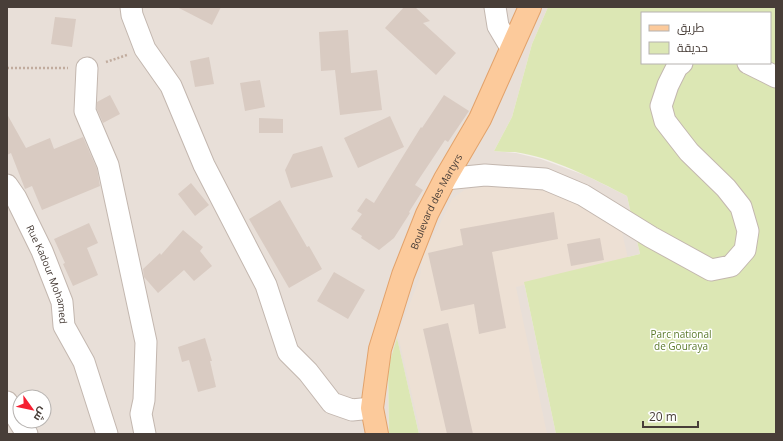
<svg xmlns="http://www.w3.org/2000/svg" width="783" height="441" font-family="'Open Sans',Cairo,sans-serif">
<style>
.residential{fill:#e8dfd8;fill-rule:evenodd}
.education{fill:#ede0d4}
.green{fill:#dce7b4;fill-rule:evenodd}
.building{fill:#d9cbc2}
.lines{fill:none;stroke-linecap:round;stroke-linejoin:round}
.minor-casing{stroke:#c3b7af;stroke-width:23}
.major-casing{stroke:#e2a26b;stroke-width:24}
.path{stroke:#c1ac9e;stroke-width:2.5;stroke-dasharray:2 2;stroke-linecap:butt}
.minor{stroke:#fff;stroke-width:21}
.major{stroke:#fcca9b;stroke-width:22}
.labels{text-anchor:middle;stroke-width:3;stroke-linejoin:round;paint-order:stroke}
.street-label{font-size:10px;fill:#483e38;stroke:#fff}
.park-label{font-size:10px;fill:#5b7a2c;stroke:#fff}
</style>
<rect width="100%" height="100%" fill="#f4efea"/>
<path class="residential" d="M 7,7 L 548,7 L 532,44 L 512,117 L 494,151 L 516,153 L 541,159 L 587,176 L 627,196 L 640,254 L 524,282 L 556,434 L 419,434 L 397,339 L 388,367 L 389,434 L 7,434 ZM 20,397 L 44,397 L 44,421 L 20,421 Z"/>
<path class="education" d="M 493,184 L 529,184 L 565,195 L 620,224 L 628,258 L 516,287 L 547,434 L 421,434 L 398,335 L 420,277 L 423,251 L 434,236 L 452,199 L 464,190 Z"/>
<path class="green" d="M 548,7 L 776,7 L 776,434 L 556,434 L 524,282 L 640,254 L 627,196 C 594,179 552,157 515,152 C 508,152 501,152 494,151 L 512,117 L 532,44 ZM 642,13 L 770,13 L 770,63 L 642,63 Z
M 397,338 L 419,434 L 389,434 L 388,367 Z"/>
<path class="building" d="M 177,7 L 221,7 L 212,25 Z
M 404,7 L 415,7 L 430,21 L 423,23 L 456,53 L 436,75 L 385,28 Z
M 55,17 L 76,19 L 72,47 L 51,44 Z
M 348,30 L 351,73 L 377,70 L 382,110 L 340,115 L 335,70 L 321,71 L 319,32 Z
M 209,57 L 214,84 L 195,87 L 190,61 Z
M 260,80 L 265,107 L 245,111 L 240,83 Z
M 110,95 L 120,114 L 103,123 L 97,109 L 97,102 Z
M 444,95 L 469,111 L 448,142 L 445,140 L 415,185 L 423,190 L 409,212 L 410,213 L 394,238 L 379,250 L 361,238 L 362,236 L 351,229 L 362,214 L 357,211 L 366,198 L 374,203 L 421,127 L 422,128 Z
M 7,114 L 26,148 L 50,138 L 54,149 L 83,137 L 97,169 L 100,186 L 42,210 L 32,186 L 25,189 L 11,153 L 7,155 Z
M 390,116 L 404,147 L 358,168 L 344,138 Z
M 259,118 L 283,119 L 283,133 L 259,133 Z
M 322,146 L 333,177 L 291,188 L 285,170 L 293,154 Z
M 191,183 L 209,205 L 195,216 L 178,194 Z
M 280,200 L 307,247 L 309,246 L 322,269 L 289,288 L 249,219 Z
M 554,212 L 558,239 L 492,252 L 506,328 L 479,334 L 474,304 L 441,311 L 428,253 L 463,245 L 460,229 Z
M 89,223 L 98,243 L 87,248 L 98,275 L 73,286 L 63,264 L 65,263 L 54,239 Z
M 183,230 L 203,247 L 200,251 L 212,266 L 194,281 L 184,270 L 158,293 L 144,277 L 143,269 L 160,253 L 161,255 Z
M 600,238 L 604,260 L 571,266 L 567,244 Z
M 334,272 L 365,290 L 348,319 L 317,301 Z
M 448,323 L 473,434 L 447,434 L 423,329 Z
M 205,338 L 212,361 L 210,361 L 216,387 L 198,392 L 189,360 L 182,362 L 178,347 Z"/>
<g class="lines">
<g class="minor-casing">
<g id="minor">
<path d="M 131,7 L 132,15 L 145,49 L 171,86 L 204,165 L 266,285 L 288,352 L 308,372 L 332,403 L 352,410 L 372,408"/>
<path d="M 495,7 L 498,26 L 511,48"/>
<path d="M 748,63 L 776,77"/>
<path d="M 87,68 L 85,111 L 108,165 L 146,342 L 144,400 L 141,414 L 145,434"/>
<path d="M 445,179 L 485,175 L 545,179 L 583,195 L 651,237 L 711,270 L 731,266 L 745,250 L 748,231 L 741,207 L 726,188 L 689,152 L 675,134 L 665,121 L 661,106 L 668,85 L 677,67 L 682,63"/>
<path id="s1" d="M 7,185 L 16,198 L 42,251 L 62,302 L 64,326 L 84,362 L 107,434"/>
<path d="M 7,402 L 27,434"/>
</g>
</g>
<g class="major-casing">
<g id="major">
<path id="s2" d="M 377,434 L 372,408 L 380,349 L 403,275 L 427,214 L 445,179 L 480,119 L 530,7"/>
</g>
</g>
<path class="path" d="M 106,62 L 127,55
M 7,68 L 68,68"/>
<use href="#minor" class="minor"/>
<use href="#major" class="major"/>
</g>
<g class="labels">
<g class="street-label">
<text dy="4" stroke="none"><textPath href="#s2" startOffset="244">Boulevard des Martyrs</textPath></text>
<text dy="4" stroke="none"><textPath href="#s1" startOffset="99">Rue Kadour Mohamed</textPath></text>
</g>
<g class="park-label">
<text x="681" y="338">Parc national<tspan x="681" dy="12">de Gouraya</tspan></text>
</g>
</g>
<rect width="783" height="441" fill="none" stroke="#483e38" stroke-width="16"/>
<rect x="641" y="12" width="130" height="52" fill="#ffffff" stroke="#b6b2af"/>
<rect x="649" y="25" width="20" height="6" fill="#fcca9b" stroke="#b6b2af"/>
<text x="677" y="32" font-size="12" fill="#483e38">طريق</text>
<rect x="649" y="42" width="20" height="12" fill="#dce7b4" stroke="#b6b2af"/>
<text x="677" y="52" font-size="12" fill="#483e38">حديقة</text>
<g transform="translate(32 409) rotate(123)"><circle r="19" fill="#ffffff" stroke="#b6b2af"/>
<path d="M0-3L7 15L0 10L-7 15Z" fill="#f52032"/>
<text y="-6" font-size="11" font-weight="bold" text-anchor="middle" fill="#483e38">ش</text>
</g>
<path d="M643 421v6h55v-6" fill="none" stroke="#483e38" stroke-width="2"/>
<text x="649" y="421" font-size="12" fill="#483e38" stroke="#ffffff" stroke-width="3" paint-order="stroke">20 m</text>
</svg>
